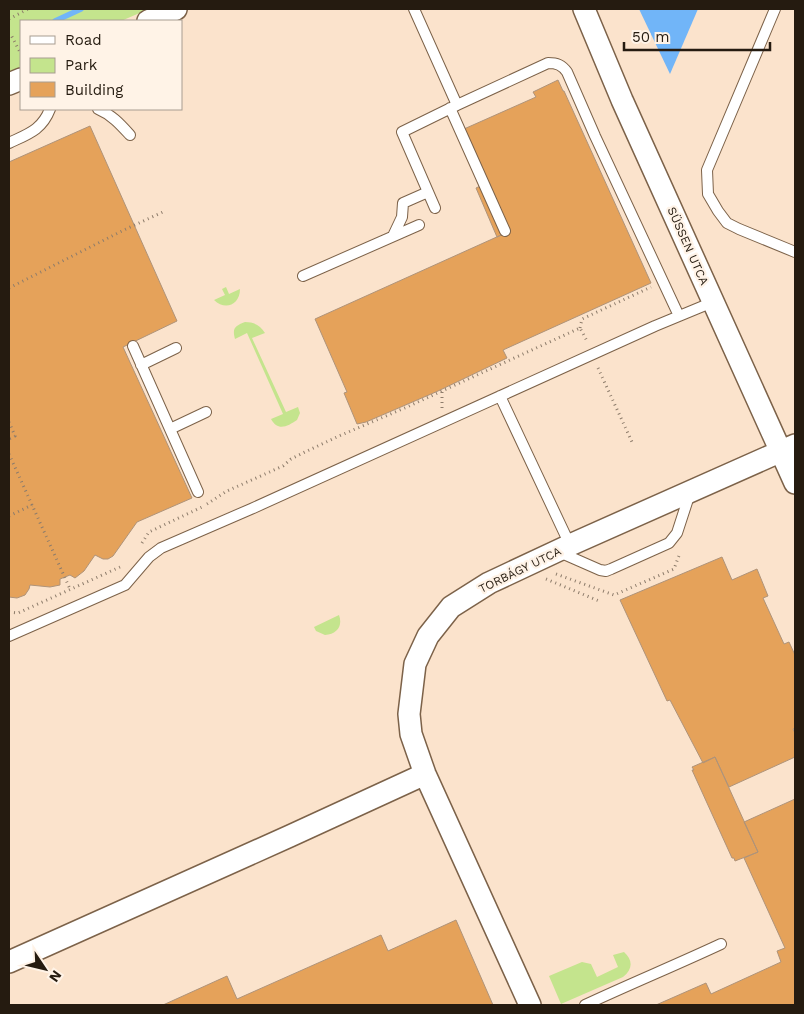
<svg xmlns="http://www.w3.org/2000/svg" width="804" height="1014" font-family="'Work Sans',sans-serif">
<style>
.green{fill:#c4e48d}
.water{fill:#71b5f8}
.lines{fill:none;stroke-linecap:round;stroke-linejoin:round}
.stream{stroke:#71b5f8;stroke-width:5.5}
.building{fill:#e5a25a;stroke:#af9379}
.lane-casing{stroke:#7c6249;stroke-width:12}
.street-casing{stroke:#7c6249;stroke-width:24}
.path{stroke:#8d7c6b;stroke-width:3;stroke-dasharray:1 4;stroke-linecap:butt}
.lane{stroke:#fff;stroke-width:10}
.street{stroke:#fff;stroke-width:21}
.labels{text-anchor:middle;stroke-width:4.5;stroke-linejoin:round;paint-order:stroke}
.street-label{font-size:12px;fill:#251b10;stroke:#fff3e7}
</style>
<rect width="100%" height="100%" fill="#fbe3cc"/>
<path class="green" d="M 9,9 L 149,9 L 121,21 L 21,21 L 21,67 L 9,73 Z
M 226,287 L 229,294 L 240,289 C 240,305 225,311 214,300 L 225,295 L 222,289 Z
M 245,322 C 254,322 260,325 265,333 L 252,338 L 286,412 L 298,407 L 300,413 L 297,420 C 288,426 278,432 271,419 L 283,414 L 247,333 L 235,339 C 232,328 235,326 245,322 Z
M 339,615 C 343,626 337,634 325,635 L 316,631 L 314,627 Z
M 624,952 C 633,960 633,969 623,977 L 561,1004 L 549,976 L 582,962 L 591,964 L 597,977 L 618,967 L 613,955 Z"/>
<path class="water" d="M 639,9 L 698,9 L 670,74 Z"/>
<g class="lines">
<path class="stream" d="M 55,21 L 81,9"/>
</g>
<path class="building" d="M 558,80 L 563,91 L 564,91 L 651,283 L 503,350 L 507,358 L 438,391 L 366,422 L 357,424 L 344,393 L 347,392 L 315,319 L 510,231 L 467,133 L 466,133 L 464,129 L 536,97 L 533,92 Z
M 90,126 L 177,321 L 123,347 L 192,498 L 137,522 L 113,556 L 108,559 L 103,559 L 95,555 L 84,571 L 75,578 L 70,575 L 60,579 L 60,585 L 50,587 L 30,585 L 29,589 L 25,595 L 17,598 L 9,597 L 9,162 Z
M 489,182 L 510,231 L 497,237 L 476,188 Z
M 722,557 L 732,580 L 757,569 L 768,596 L 763,598 L 784,644 L 789,642 L 795,655 L 795,728 L 793,729 L 795,733 L 795,757 L 729,787 L 715,757 L 703,763 L 670,700 L 667,701 L 620,600 Z
M 715,757 L 758,852 L 735,861 L 734,858 L 732,858 L 692,770 L 694,770 L 692,767 Z
M 795,799 L 795,1005 L 656,1005 L 706,983 L 711,994 L 781,962 L 777,951 L 785,948 L 744,858 L 758,852 L 744,822 Z
M 456,920 L 493,1005 L 163,1005 L 227,976 L 237,999 L 381,935 L 388,951 Z"/>
<g class="lines">
<g class="lane-casing">
<path id="lane" d="M 414,9 L 457,105 L 402,132 L 435,208
M 775,9 L 707,170 L 708,194 L 718,211 L 727,223 L 739,229 L 795,252
M 457,105 L 548,63 C 557,63 562,65 567,72 L 595,136 L 679,316
M 450,108 L 505,231
M 98,109 C 112,115 120,124 130,135
M 9,143 C 28,134 42,130 50,109
M 393,236 L 402,217 L 403,203 L 428,192
M 303,276 L 419,225
M 133,346 L 198,492
M 141,365 L 176,348
M 500,396 L 570,545
M 170,429 L 206,412
M 559,552 L 600,570 L 606,571 L 611,569 L 669,543 L 677,533 L 690,493
M 9,636 L 125,585 L 149,557 L 161,548 L 251,509 L 655,326 L 713,302
M 585,1005 C 630,984 676,965 721,944"/>
</g>
<g class="street-casing">
<path id="street" d="M 584,9 L 622,100 L 795,483
M 148,21 L 176,9
M 9,84 L 21,79
M 9,962 L 290,836 L 425,774
M 530,1005 L 425,774 L 411,734 L 409,714 L 415,664 L 428,636 L 451,607 L 489,583 L 570,545 L 795,445"/>
</g>
<path class="path" d="M 9,19 L 28,9
M 9,33 L 10,33 L 21,54
M 9,288 L 124,230 L 165,211
M 580,328 L 582,319 L 651,287
M 598,368 L 632,442
M 442,408 L 442,391
M 9,422 L 15,436 L 9,439
M 9,454 L 70,589
M 207,504 L 227,491 L 283,466 L 291,459 L 305,452 L 339,436 L 407,407 L 580,328 L 587,341
M 9,516 L 32,505
M 142,543 L 149,532 L 202,507
M 556,574 L 614,595 L 674,569 L 680,553
M 546,579 L 599,601
M 9,612 L 18,613 L 120,567"/>
<use href="#lane" class="lane"/>
<use href="#street" class="street"/>
</g>
<g class="labels">
<g class="street-label">
<text transform="translate(688 246) rotate(66)" y="4">SÜSSEN UTCA</text>
<text transform="translate(520 570) rotate(-26)" y="4">TORBÁGY UTCA</text>
</g>
</g>
<rect width="804" height="1014" fill="none" stroke="#251b10" stroke-width="20"/>
<rect x="20" y="20" width="162" height="90" fill="#fff3e7" stroke="#a89d91"/>
<rect x="30" y="36" width="25" height="8" fill="#ffffff" stroke="#a89d91"/>
<text x="65" y="45" font-size="15" fill="#251b10">Road</text>
<rect x="30" y="58" width="25" height="15" fill="#c4e48d" stroke="#a89d91"/>
<text x="65" y="70" font-size="15" fill="#251b10">Park</text>
<rect x="30" y="82" width="25" height="15" fill="#e5a25a" stroke="#a89d91"/>
<text x="65" y="95" font-size="15" fill="#251b10">Building</text>
<g transform="translate(45 969) rotate(125)" stroke="#fff3e7" stroke-width="4" paint-order="stroke">
<path d="M0-4L9 19L0 12L-9 19Z" fill="#251b10"/>
<text y="-8" font-size="14" font-weight="bold" text-anchor="middle" fill="#251b10">N</text>
</g>
<path d="M624 42v8h146v-8" fill="none" stroke="#251b10" stroke-width="2.5"/>
<text x="632" y="42" font-size="15" fill="#251b10" stroke="#fff3e7" stroke-width="4" paint-order="stroke">50 m</text>
</svg>
